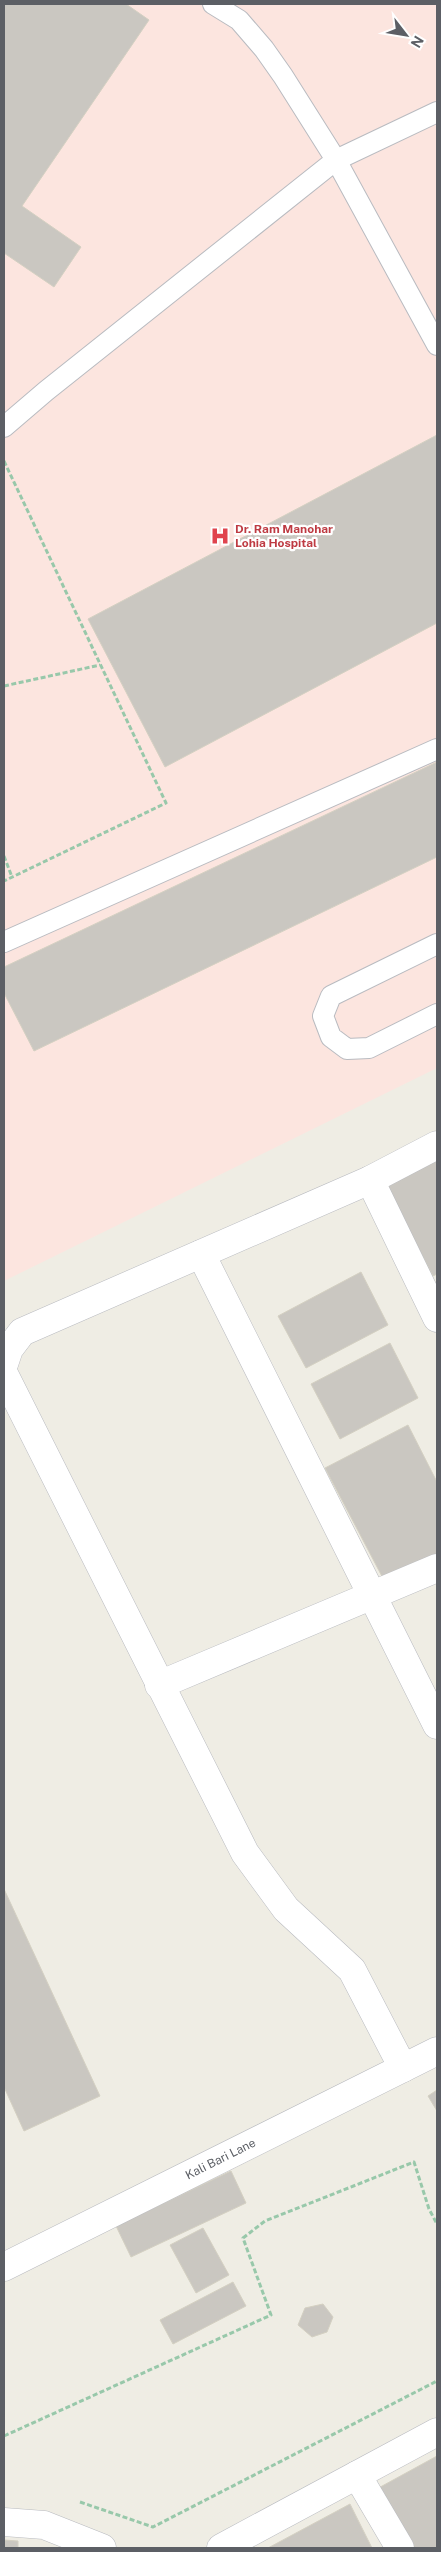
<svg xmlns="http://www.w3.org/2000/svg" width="441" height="2552" font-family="'Public Sans',sans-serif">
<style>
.medical{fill:#fce5df}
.building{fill:#cac7c1;stroke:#d4d0c2}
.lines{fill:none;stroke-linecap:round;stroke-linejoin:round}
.lane-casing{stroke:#b9bbc0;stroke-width:22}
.street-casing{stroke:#b9bbc0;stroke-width:29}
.path{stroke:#98c8aa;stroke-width:3;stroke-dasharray:5 2.5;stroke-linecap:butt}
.lane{stroke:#fff;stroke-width:20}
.street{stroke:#fff;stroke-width:28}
.labels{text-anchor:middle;stroke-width:4.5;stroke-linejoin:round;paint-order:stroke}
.health-label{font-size:12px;font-weight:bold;fill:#be3a42;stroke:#fff;text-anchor:start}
.street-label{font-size:12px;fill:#5c5f65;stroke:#fff}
</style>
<rect width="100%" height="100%" fill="#efede4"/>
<path class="medical" d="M 4,4 L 437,4 L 437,1068 L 4,1281 Z"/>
<path class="building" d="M 4,4 L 126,4 L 149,20 L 22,206 L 81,247 L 54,287 L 4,253 Z
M 437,435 L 437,623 L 165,767 L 88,619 Z
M 437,762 L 437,857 L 34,1051 L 4,993 L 4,967 Z
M 437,1160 L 437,1274 L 433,1276 L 386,1187 Z
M 361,1272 L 388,1325 L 306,1368 L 278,1316 Z
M 390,1343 L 418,1398 L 340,1439 L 311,1384 Z
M 408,1425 L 437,1482 L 437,1557 L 386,1584 L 325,1468 Z
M 4,1889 L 100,2096 L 24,2131 L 4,2087 Z
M 437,2090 L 437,2111 L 428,2096 Z
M 231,2171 L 246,2203 L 131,2257 L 116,2226 Z
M 203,2228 L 229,2275 L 196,2293 L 170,2245 Z
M 233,2282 L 246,2306 L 173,2344 L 160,2320 Z
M 323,2304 L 333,2317 L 327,2332 L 312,2337 L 298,2325 L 305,2308 Z
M 437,2456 L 437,2548 L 409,2548 L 373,2491 Z
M 350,2504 L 372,2548 L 268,2548 Z
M 4,2540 L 18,2541 L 18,2548 L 4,2548 Z"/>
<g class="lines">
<g class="lane-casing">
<path id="lane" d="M 213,4 L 239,20 L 264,49 L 283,76 L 336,160 L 437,345
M 4,427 L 46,391 L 336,160 L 437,112
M 4,942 L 437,749
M 437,944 L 331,996 L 323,1016 L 331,1037 L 347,1049 L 369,1048 L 437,1014"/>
</g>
<g class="street-casing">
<g id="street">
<path d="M 370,1180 L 437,1318"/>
<path d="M 201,1254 L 437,1725"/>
<path d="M 4,1364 L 9,1349 L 22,1332 L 370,1180 L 437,1145"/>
<path d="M 4,1374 L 245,1853 L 286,1909 L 352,1970 L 403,2068"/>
<path d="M 159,1685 L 437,1568"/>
<path id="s1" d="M 4,2267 L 437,2051"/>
<path d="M 357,2475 L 400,2548"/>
<path d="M 4,2522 L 44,2525 L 102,2548"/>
<path d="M 221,2548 L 437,2432"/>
</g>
</g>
<path class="path" d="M 4,461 L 166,803 L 4,881
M 4,686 L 100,665
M 4,856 L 12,877
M 4,2436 L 271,2315 L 243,2238 L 265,2221 L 414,2162 L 429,2209 L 437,2224
M 80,2502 L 153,2527 L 437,2381"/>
<use href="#lane" class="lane"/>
<use href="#street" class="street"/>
</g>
<defs>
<g id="hospital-bare" transform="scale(1.5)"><path d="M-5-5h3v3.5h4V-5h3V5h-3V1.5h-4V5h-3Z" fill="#e0444e" stroke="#fff" stroke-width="2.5" paint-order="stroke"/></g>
</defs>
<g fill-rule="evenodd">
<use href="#hospital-bare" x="220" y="536"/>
</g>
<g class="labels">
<g class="health-label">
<text x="235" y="533">Dr. Ram Manohar<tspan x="235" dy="14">Lohia Hospital</tspan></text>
</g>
<g class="street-label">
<text dy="4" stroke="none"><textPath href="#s1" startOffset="242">Kali Bari Lane</textPath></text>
</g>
</g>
<rect width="441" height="2552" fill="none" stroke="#5c5f65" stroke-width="10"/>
<g transform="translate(406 35) rotate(121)" stroke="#ffffff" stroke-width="4" paint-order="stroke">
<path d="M0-4L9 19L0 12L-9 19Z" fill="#5c5f65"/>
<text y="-8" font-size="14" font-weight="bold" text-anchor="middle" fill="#5c5f65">N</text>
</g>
</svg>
